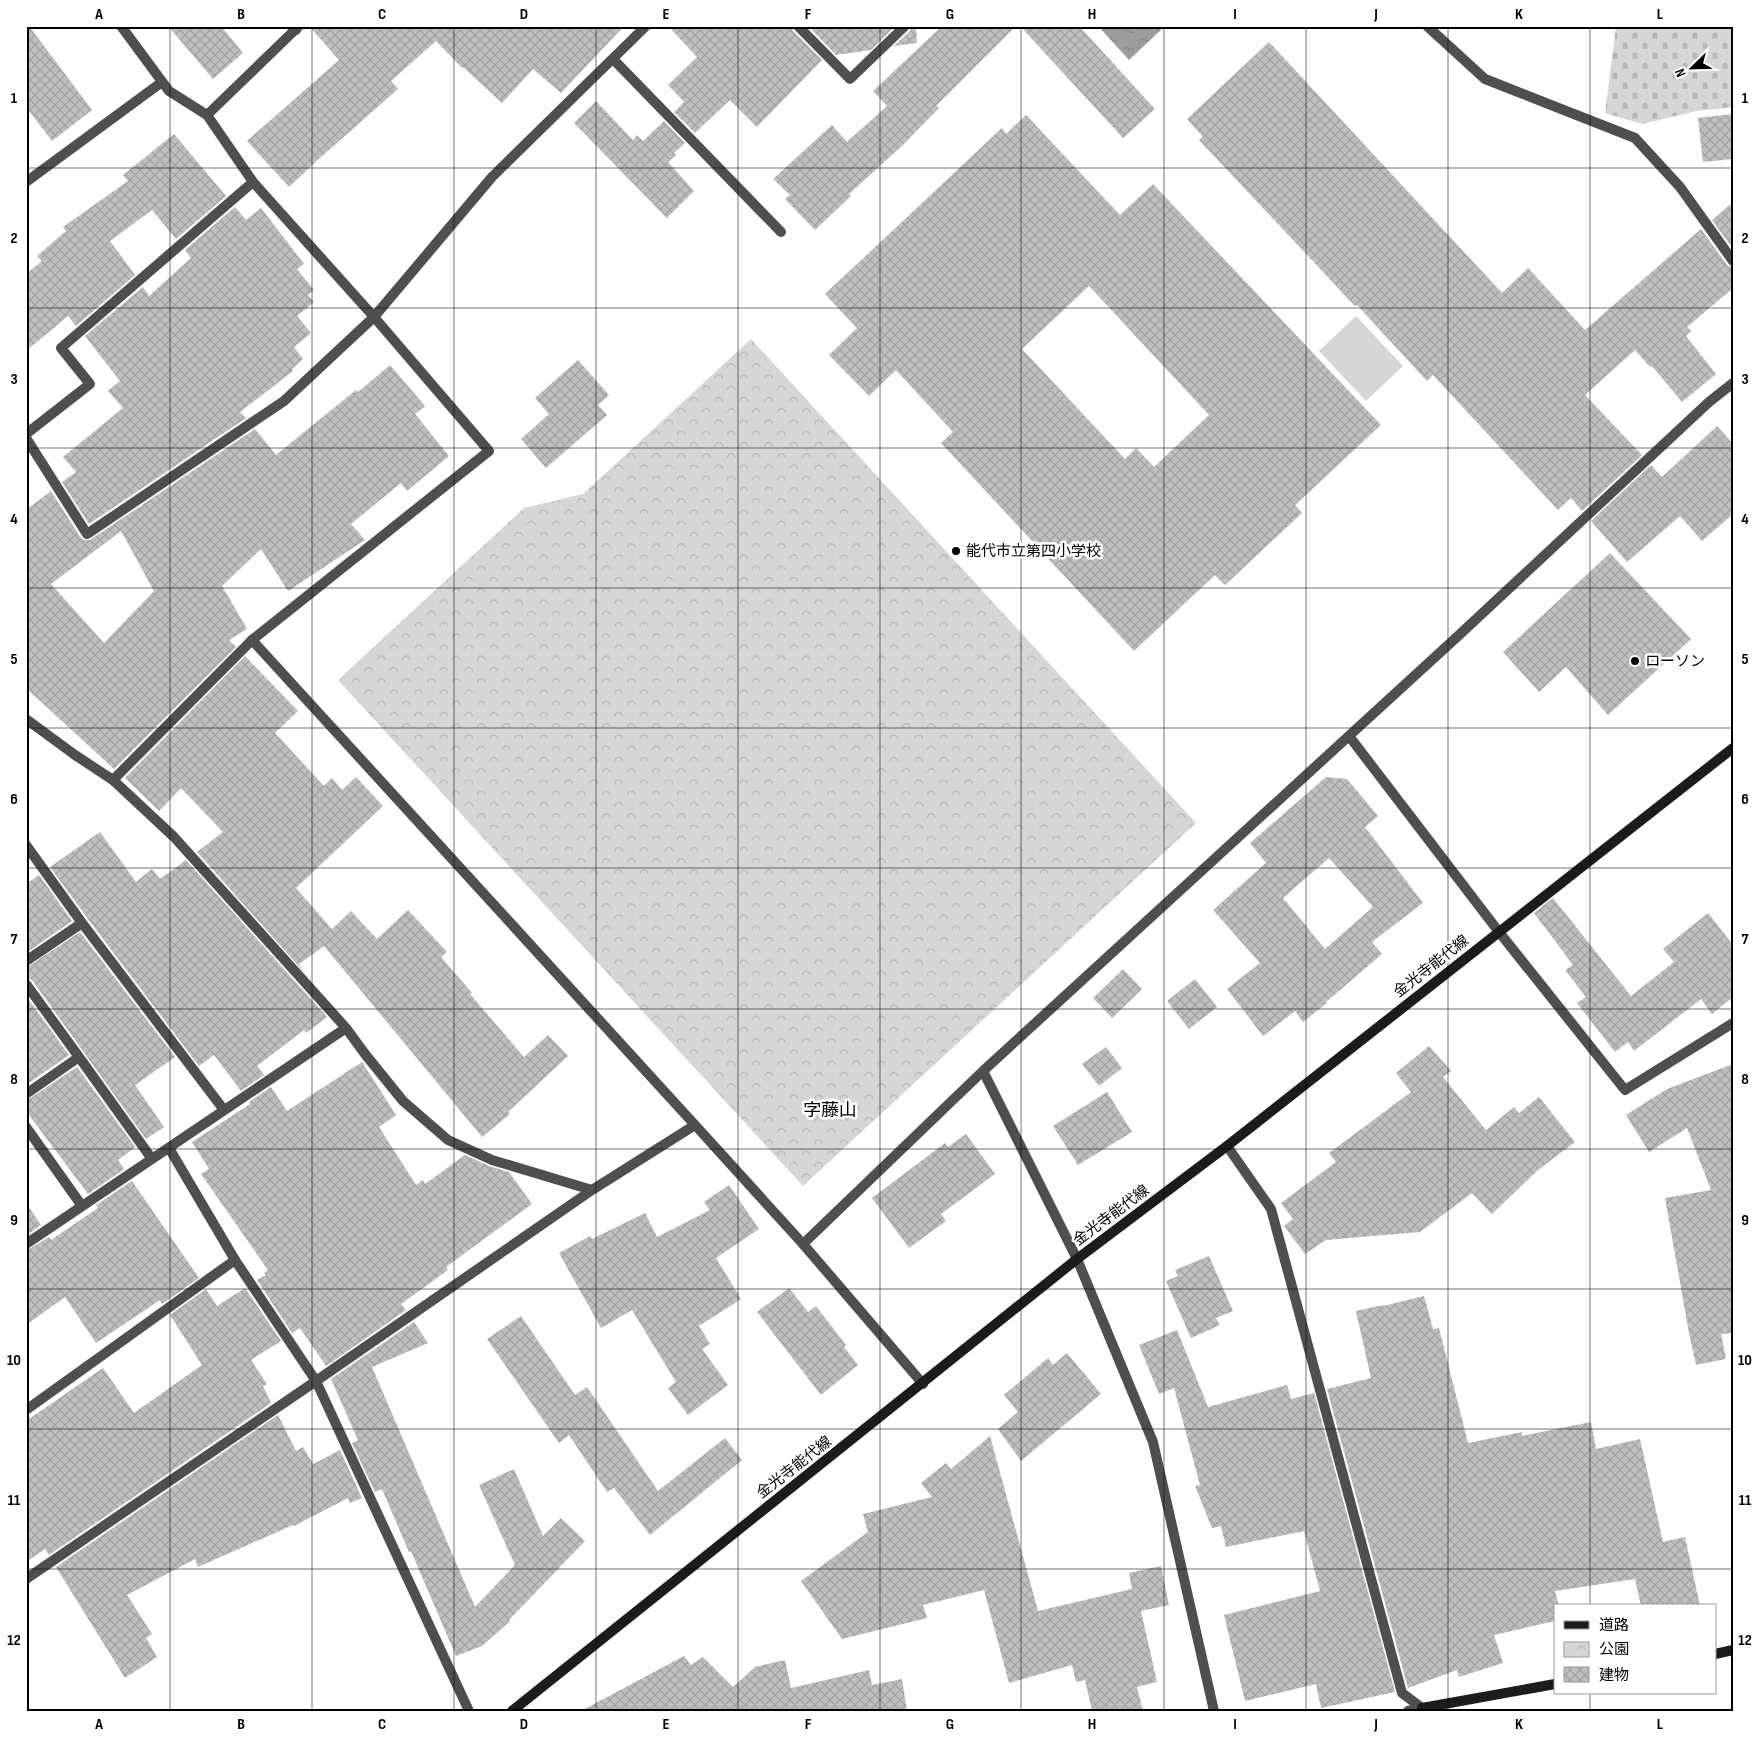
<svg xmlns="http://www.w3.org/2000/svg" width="1759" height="1737" font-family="'Sofia Sans Condensed','Noto Sans JP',sans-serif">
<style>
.cemetery{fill:url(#cemetery-stones)}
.park{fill:url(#park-crowns)}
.pitch{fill:#d6d6d6}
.water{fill:url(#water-ripples)}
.building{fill:url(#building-cross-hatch);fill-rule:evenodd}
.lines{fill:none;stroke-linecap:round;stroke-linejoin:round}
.lane{stroke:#4f4f4f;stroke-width:10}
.street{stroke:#4f4f4f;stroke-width:10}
.secondary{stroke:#1c1c1c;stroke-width:10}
.grid{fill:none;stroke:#000;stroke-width:1;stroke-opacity:0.55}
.poi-dot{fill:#000;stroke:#fff;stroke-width:2}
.labels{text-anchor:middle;stroke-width:5;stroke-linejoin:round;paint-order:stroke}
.poi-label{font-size:15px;fill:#000;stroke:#fff;text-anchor:start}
.street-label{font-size:15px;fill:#000;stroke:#fff}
.quarter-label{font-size:18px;fill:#000;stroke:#fff}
.neatline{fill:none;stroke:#000;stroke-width:2}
.grid-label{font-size:16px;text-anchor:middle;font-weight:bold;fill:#000}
</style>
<defs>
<pattern id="cemetery-stones" width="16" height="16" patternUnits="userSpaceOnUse" patternTransform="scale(1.25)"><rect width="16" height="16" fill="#d6d6d6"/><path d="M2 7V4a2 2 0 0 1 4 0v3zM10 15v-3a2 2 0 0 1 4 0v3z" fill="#b6b6b6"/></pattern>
<pattern id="park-crowns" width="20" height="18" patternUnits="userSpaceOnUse" patternTransform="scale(1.25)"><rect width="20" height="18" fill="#d6d6d6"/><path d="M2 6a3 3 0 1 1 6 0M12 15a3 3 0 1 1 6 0" fill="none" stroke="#b6b6b6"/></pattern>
<pattern id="water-ripples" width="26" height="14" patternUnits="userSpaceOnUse" patternTransform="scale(1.25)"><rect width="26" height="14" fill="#9d9d9d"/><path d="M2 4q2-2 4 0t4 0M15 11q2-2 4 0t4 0" fill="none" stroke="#858585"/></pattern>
<pattern id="building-cross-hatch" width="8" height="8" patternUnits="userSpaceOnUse" patternTransform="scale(1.25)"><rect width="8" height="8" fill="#bfbfbf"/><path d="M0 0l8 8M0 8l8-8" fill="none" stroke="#a2a2a2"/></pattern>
</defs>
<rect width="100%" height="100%" fill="#fff"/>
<path class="cemetery" d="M 1616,26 L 1733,26 L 1733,107 L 1697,111 L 1642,124 L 1605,113 Z"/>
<path class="park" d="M 751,339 L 1196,823 L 803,1186 L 338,680 L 524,508 L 583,494 Z"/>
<path class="pitch" d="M 1356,316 L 1403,366 L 1366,401 L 1319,351 Z"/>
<path class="water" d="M 1098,26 L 1165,26 L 1129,60 Z"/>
<path class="building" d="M 26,26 L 29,26 L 92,110 L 52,141 L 26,107 Z
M 168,26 L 221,26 L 243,53 L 213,79 Z
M 309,26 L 624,26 L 561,93 L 533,69 L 502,103 L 463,67 L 462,68 L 436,41 L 391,81 L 398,89 L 321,157 L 289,187 L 247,141 L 339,60 Z
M 668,26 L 791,26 L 793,31 L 822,60 L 757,127 L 730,100 L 695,133 L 674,112 L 684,102 L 668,85 L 697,57 Z
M 808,26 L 895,26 L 871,50 L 836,55 Z
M 912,26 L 916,26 L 917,43 L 894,46 L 910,31 Z
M 942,26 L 1016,26 L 936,106 L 939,108 L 903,145 L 849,194 L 851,196 L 815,230 L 785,199 L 790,195 L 773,179 L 832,125 L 847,142 L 887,106 L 873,91 Z
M 1020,26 L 1079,26 L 1155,109 L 1123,138 Z
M 1269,42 L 1502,293 L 1528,268 L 1585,330 L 1701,229 L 1727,265 L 1733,268 L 1733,288 L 1687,327 L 1691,331 L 1686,336 L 1716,374 L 1682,402 L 1652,366 L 1650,367 L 1635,350 L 1585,395 L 1642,455 L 1582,511 L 1571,498 L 1558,510 L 1433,375 L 1427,381 L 1357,305 L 1355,306 L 1199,140 L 1203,137 L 1187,119 Z
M 596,101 L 633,140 L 637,135 L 643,141 L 664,121 L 685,143 L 674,153 L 676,155 L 668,162 L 694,191 L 667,218 L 574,123 Z
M 1733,114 L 1733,159 L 1703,162 L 1698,118 Z
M 1026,115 L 1120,215 L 1153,184 L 1381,425 L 1295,505 L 1302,513 L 1225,585 L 1215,575 L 1134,651 L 941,443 L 953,432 L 896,370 L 869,396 L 829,355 L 857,328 L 825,294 L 1002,128 L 1006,134 ZM 1089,286 L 1209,415 L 1154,467 L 1136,448 L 1125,459 L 1022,349 Z
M 174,134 L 226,196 L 176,239 L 152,210 L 110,241 L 135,275 L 76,326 L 68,316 L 26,351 L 26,274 L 42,261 L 37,256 L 66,231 L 63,227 L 128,181 L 123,175 Z
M 1733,202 L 1733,249 L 1712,220 Z
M 235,207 L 246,220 L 261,208 L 304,264 L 297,269 L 314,290 L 308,295 L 314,302 L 297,316 L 311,333 L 294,347 L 303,359 L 292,369 L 293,371 L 240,412 L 246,418 L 89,524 L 62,482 L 76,472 L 63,457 L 123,408 L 108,391 L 120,381 L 85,336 L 143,287 L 149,296 L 191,258 L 185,250 Z
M 578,360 L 609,395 L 598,405 L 607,415 L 546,468 L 521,439 L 549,414 L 535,398 Z
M 390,365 L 425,406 L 415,414 L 449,456 L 407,491 L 401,483 L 351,524 L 365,540 L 288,591 L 261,549 L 222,586 L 247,629 L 229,640 L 236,647 L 114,769 L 26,688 L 26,510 L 51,491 L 81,538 L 84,540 L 90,540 L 255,429 L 276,455 L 356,390 L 358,392 ZM 121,531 L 154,591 L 104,643 L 51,584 Z
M 1717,426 L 1733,444 L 1733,514 L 1702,541 L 1680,516 L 1627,562 L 1591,521 L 1651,465 L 1662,477 Z
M 1610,553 L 1691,639 L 1608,715 L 1566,667 L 1539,692 L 1503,652 Z
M 245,656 L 298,711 L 275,733 L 324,786 L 332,778 L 342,790 L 356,777 L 383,806 L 296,888 L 332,929 L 351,911 L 377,939 L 408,910 L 447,952 L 441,957 L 472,993 L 470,994 L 524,1057 L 548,1035 L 568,1056 L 508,1112 L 510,1114 L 482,1137 L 324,946 L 299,964 L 304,972 L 197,852 L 223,832 L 181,788 L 159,811 L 125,778 Z
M 1326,777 L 1347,779 L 1378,816 L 1365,827 L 1423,903 L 1372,942 L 1382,954 L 1326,1002 L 1327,1003 L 1303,1022 L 1295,1011 L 1263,1036 L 1227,989 L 1260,963 L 1213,910 L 1266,863 L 1250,843 ZM 1329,858 L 1373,907 L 1325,949 L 1283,898 Z
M 100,832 L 136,882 L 152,869 L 160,879 L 186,860 L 327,1017 L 306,1033 L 304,1030 L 257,1066 L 264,1075 L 241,1091 L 214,1055 L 199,1066 L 88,919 L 50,867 Z
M 39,875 L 72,921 L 26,953 L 26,884 Z
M 1553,898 L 1631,996 L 1674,962 L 1663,949 L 1708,913 L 1733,945 L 1733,997 L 1712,1014 L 1701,999 L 1634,1051 L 1628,1042 L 1615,1052 L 1577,1003 L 1586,997 L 1565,970 L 1573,965 L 1534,913 Z
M 80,932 L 175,1057 L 135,1085 L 164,1127 L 146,1139 L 32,980 L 26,977 L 26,968 Z
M 1123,969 L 1142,989 L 1112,1018 L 1093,998 Z
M 1195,979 L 1217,1007 L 1189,1029 L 1167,1001 Z
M 26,996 L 69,1055 L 26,1085 Z
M 1429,1046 L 1451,1071 L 1443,1077 L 1486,1130 L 1514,1107 L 1519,1113 L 1539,1097 L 1575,1142 L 1538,1170 L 1492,1214 L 1472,1193 L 1420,1232 L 1326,1240 L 1305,1254 L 1284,1226 L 1293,1219 L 1281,1203 L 1336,1162 L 1329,1153 L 1411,1092 L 1396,1073 Z
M 1106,1047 L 1122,1068 L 1099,1086 L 1082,1064 Z
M 362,1062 L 396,1115 L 379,1127 L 416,1185 L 423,1180 L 425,1184 L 465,1155 L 489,1166 L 509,1172 L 532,1204 L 446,1267 L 448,1270 L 401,1304 L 406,1310 L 326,1366 L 300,1328 L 292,1333 L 257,1280 L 266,1275 L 264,1273 L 268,1270 L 201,1174 L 209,1169 L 192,1142 L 250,1104 L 249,1102 L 271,1087 L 287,1111 Z
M 1733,1064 L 1733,1333 L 1721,1334 L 1726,1359 L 1696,1365 L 1689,1333 L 1665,1198 L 1711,1190 L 1687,1128 L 1649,1152 L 1626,1115 L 1667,1089 Z
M 77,1067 L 135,1147 L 118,1160 L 124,1169 L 88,1194 L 26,1111 L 26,1101 Z
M 1107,1092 L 1132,1132 L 1078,1165 L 1053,1126 Z
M 966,1134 L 995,1174 L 941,1214 L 946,1221 L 909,1248 L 872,1198 L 945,1143 L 948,1147 Z
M 132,1181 L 199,1278 L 162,1304 L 160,1300 L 96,1343 L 65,1297 L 26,1325 L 26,1251 L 49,1237 L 51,1240 L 98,1208 L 96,1205 Z
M 729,1185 L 759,1229 L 716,1258 L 741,1299 L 699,1326 L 710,1344 L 702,1349 L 728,1385 L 688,1415 L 668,1388 L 676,1382 L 632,1310 L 601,1328 L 559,1253 L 590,1236 L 592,1239 L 645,1213 L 657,1237 L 710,1210 L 704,1202 Z
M 26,1203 L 41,1225 L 26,1236 Z
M 1209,1256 L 1233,1311 L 1216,1318 L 1220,1325 L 1191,1338 L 1166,1281 L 1178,1276 L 1175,1270 Z
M 245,1288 L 281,1341 L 251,1360 L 267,1384 L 263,1386 L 271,1403 L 49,1555 L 45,1549 L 26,1562 L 26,1421 L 103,1368 L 134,1413 L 202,1365 L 170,1315 L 206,1289 L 217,1306 Z
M 789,1288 L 808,1312 L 816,1306 L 846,1345 L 844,1347 L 858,1365 L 821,1395 L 757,1312 Z
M 1424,1296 L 1433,1329 L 1439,1328 L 1468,1443 L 1522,1432 L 1522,1436 L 1591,1422 L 1596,1449 L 1640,1439 L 1663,1542 L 1685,1537 L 1700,1606 L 1641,1606 L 1635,1579 L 1555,1591 L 1559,1606 L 1555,1606 L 1555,1621 L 1494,1635 L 1503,1663 L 1459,1677 L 1457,1670 L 1408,1688 L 1327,1389 L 1371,1378 L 1356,1311 L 1383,1305 L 1383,1306 Z
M 521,1316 L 575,1395 L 587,1387 L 658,1491 L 725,1438 L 742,1460 L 650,1535 L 614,1488 L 607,1492 L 569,1435 L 559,1443 L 487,1339 Z
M 414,1322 L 428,1343 L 372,1367 L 475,1607 L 515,1565 L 479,1485 L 514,1469 L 543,1536 L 561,1518 L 585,1541 L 509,1620 L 510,1621 L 482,1646 L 456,1656 L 411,1551 L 409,1552 L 382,1489 L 375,1492 L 352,1443 L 358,1440 L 331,1379 Z
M 1177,1330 L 1208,1407 L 1287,1385 L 1291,1399 L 1314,1393 L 1395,1692 L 1321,1708 L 1316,1684 L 1245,1701 L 1224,1615 L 1320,1591 L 1304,1531 L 1226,1547 L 1221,1526 L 1212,1528 L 1195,1486 L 1200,1485 L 1174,1388 L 1159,1394 L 1139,1345 Z
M 1067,1353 L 1101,1394 L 1021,1461 L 998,1429 L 1018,1412 L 1004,1395 L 1048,1358 L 1053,1365 Z
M 278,1415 L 296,1451 L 303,1447 L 313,1464 L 340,1450 L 362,1498 L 350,1503 L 348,1498 L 294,1526 L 293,1525 L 198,1567 L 195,1559 L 127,1595 L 152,1634 L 146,1638 L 157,1657 L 125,1678 L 56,1567 Z
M 990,1436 L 1038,1611 L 1132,1589 L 1129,1573 L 1161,1566 L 1169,1605 L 1141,1611 L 1157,1682 L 1137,1687 L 1143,1711 L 1092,1711 L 1085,1680 L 1076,1682 L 1072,1665 L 1009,1683 L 984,1590 L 923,1605 L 927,1618 L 842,1639 L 801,1581 L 868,1532 L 863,1514 L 932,1497 L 921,1483 L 946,1463 L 951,1469 Z
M 684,1656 L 691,1665 L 703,1657 L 733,1687 L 755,1667 L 785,1660 L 791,1688 L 869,1670 L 872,1685 L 902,1679 L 907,1711 L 581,1711 Z"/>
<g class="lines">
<path class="lane" d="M 299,26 L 207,115 L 253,182 L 374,317 L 489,451 L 252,640 L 695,1125
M 798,26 L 850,79 L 905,26
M 26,434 L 90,384 L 61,348 L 253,182
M 26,438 L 87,534 L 284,401 L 374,317 L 492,177 L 646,26
M 26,719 L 75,755 L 113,780 L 174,837 L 346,1028 L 365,1054 L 403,1101 L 448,1140 L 492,1160 L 592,1190
M 26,845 L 82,923 L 224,1110
M 26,961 L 82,923
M 26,984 L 79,1057 L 26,1094
M 79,1057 L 152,1159
M 26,1127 L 82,1206
M 1227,1146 L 1271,1209 L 1402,1693 L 1422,1708
M 26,1244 L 346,1028
M 26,1410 L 235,1260
M 26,1579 L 316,1381 L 592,1190 L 695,1125 L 803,1244 L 923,1384"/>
<path class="street" d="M 121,26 L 169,91 L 207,115
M 292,26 L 296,30
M 1427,26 L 1485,79 L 1635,138 L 1680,187 L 1733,261
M 613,59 L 781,232
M 26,182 L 162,82
M 1349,736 L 1499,932 L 1625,1090 L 1733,1023
M 113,780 L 252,640
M 983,1071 L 1077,1259 L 1153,1442 L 1214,1711
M 169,1148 L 235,1260 L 316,1381 L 469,1711
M 803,1244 L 983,1071 L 1458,636 L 1709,402 L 1733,383
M 1408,1711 L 1422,1708"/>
<path class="secondary" d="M 1715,1654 L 1733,1650
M 512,1711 L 1077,1259 L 1227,1146 L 1733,748
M 1424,1711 L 1422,1708 L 1555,1684"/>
</g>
<path class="grid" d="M 170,26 L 170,1711M 312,26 L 312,1711M 454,26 L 454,1711M 596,26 L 596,1711M 738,26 L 738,1711M 880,26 L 880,1711M 1021,26 L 1021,1711M 1164,26 L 1164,1711M 1306,26 L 1306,1711M 1448,26 L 1448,1711M 1590,26 L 1590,1606M 26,168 L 1733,168M 26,308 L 1733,308M 26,448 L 1733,448M 26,588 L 1733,588M 26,728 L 1733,728M 26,868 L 1733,868M 26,1009 L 1733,1009M 26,1149 L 1733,1149M 26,1289 L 1733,1289M 26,1429 L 1733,1429M 26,1569 L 1733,1569M 1590,1693 L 1590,1711"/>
<g class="poi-dot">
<circle cx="956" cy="551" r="5"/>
<circle cx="1635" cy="661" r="5"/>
</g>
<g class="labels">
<g class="poi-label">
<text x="966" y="556">能代市立第四小学校</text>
<text x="1645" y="666">ローソン</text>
</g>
<g class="street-label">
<text transform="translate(1431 966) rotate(-38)" y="5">金光寺能代線</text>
<text transform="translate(1111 1215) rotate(-37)" y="5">金光寺能代線</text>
<text transform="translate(794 1467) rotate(-38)" y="5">金光寺能代線</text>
</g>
<g class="quarter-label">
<text x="830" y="1116">字藤山</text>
</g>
</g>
<rect width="1759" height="1737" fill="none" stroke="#ffffff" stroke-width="55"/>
<rect x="1554" y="1604" width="162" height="90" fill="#ffffff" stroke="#999999"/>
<rect x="1564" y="1621" width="25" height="8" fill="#1c1c1c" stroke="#999999"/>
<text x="1599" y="1630" font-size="15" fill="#000000">道路</text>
<rect x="1564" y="1642" width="25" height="15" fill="url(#park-crowns)" stroke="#999999"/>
<text x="1599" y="1654" font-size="15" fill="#000000">公園</text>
<rect x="1564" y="1667" width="25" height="15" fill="url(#building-cross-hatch)" stroke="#999999"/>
<text x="1599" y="1680" font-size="15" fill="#000000">建物</text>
<g transform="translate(1692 68) rotate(247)" stroke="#ffffff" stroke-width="4" paint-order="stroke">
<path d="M0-4L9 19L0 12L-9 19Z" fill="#000000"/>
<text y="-8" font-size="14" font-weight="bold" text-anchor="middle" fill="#000000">N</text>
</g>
<rect x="28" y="28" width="1704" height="1682" class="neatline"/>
<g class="grid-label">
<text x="99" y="19">A</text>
<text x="241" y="19">B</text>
<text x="382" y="19">C</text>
<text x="524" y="19">D</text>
<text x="666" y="19">E</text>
<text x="808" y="19">F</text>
<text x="950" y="19">G</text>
<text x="1092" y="19">H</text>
<text x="1235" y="19">I</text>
<text x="1376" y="19">J</text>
<text x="1519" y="19">K</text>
<text x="1660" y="19">L</text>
<text x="14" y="103">1</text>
<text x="1745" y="103">1</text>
<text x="14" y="243">2</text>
<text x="1745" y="243">2</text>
<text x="14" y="384">3</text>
<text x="1745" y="384">3</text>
<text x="14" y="524">4</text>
<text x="1745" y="524">4</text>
<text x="14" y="664">5</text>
<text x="1745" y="664">5</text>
<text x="14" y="804">6</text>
<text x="1745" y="804">6</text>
<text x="14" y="944">7</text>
<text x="1745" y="944">7</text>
<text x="14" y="1084">8</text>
<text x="1745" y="1084">8</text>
<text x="14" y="1225">9</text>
<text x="1745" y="1225">9</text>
<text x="14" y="1365">10</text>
<text x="1745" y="1365">10</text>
<text x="14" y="1505">11</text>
<text x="1745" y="1505">11</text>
<text x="14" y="1645">12</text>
<text x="1745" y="1645">12</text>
<text x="99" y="1729">A</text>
<text x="241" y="1729">B</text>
<text x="382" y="1729">C</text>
<text x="524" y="1729">D</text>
<text x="666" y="1729">E</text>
<text x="808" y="1729">F</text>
<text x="950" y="1729">G</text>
<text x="1092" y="1729">H</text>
<text x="1235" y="1729">I</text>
<text x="1376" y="1729">J</text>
<text x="1519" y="1729">K</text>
<text x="1660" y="1729">L</text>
</g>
</svg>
